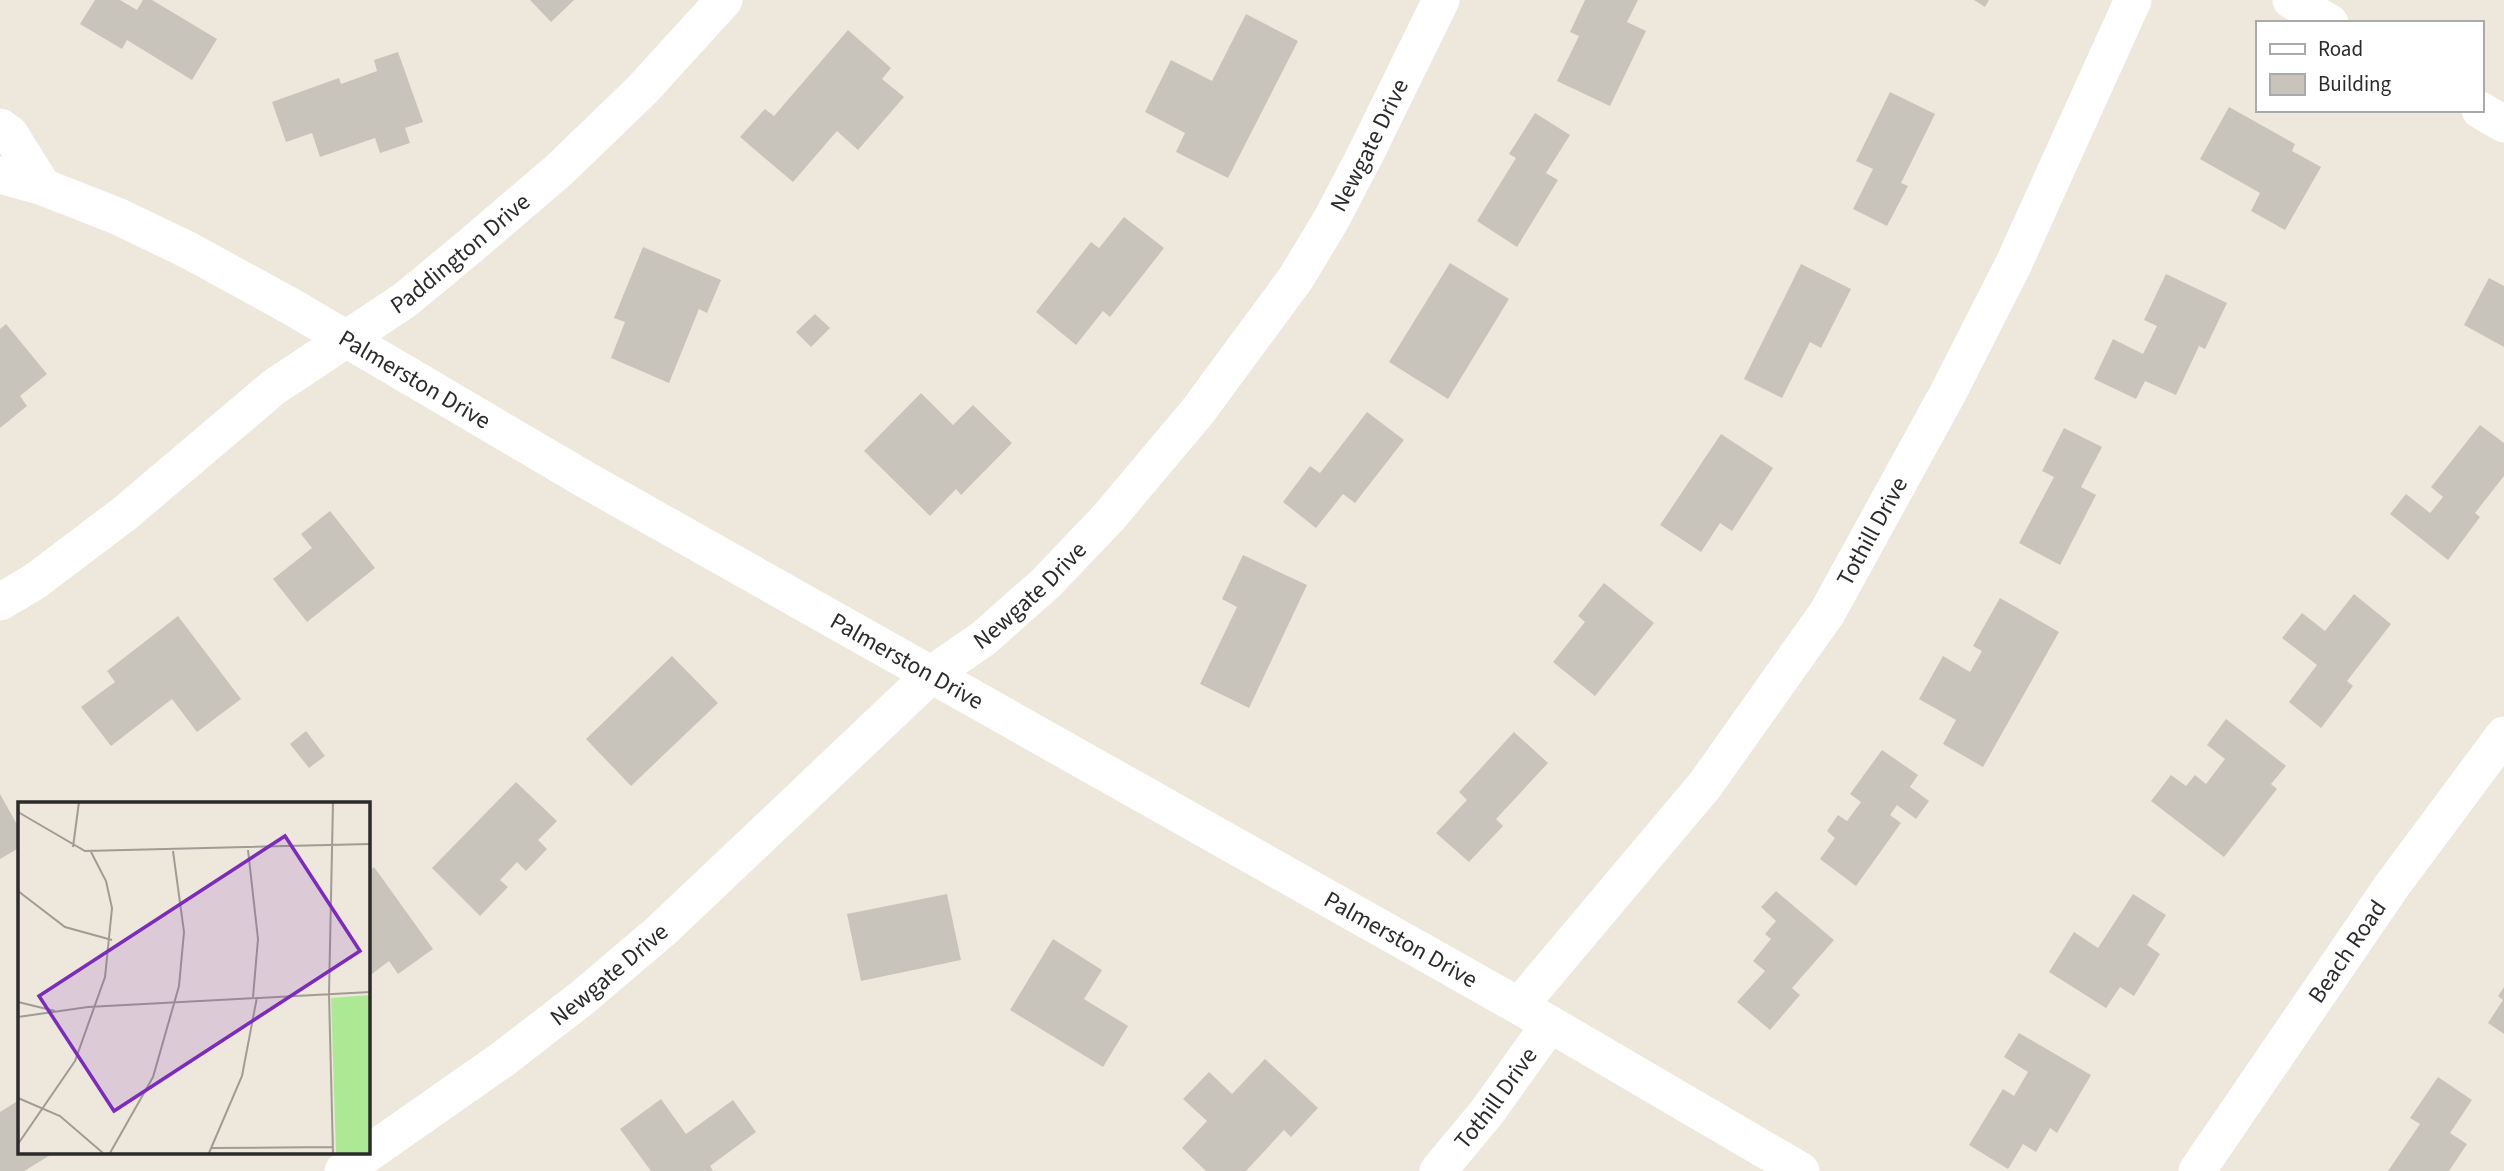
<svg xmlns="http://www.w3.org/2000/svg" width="2504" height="1171" font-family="'Source Sans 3',sans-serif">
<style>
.building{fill:#c9c4bb}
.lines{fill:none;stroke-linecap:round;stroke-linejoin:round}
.street{stroke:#fff;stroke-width:37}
.labels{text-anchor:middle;stroke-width:5;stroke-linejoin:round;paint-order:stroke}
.street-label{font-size:24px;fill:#2b2b2b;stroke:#fff}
.inset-road{fill:none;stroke:#a09c95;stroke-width:2}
.view{fill:#7b2cbf;fill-opacity:0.15;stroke:#7b2cbf;stroke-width:3.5}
.inset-edge{fill:none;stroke:#2b2b2b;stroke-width:3.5}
</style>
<rect width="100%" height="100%" fill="#eee7db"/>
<path class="building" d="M 95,0 L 120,0 L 137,10 L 143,0 L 152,0 L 217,39 L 192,80 L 127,40 L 122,49 L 80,24 Z
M 530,0 L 574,0 L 551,22 Z
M 1585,0 L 1638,0 L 1627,22 L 1646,31 L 1610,106 L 1557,81 L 1579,36 L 1570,32 Z
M 1974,0 L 1989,0 L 1985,7 Z
M 1246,14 L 1298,41 L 1228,178 L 1176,152 L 1185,133 L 1145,112 L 1171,60 L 1212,81 Z
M 848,30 L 891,68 L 882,79 L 904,97 L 858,150 L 837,131 L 793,182 L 740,137 L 765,109 L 774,116 Z
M 398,52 L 423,122 L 405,128 L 410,143 L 380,153 L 375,138 L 320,157 L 312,133 L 286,142 L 272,102 L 339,78 L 341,84 L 377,71 L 374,60 Z
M 1890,92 L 1935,114 L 1901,183 L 1908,186 L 1887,226 L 1853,209 L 1873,169 L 1856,161 Z
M 2229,107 L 2295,144 L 2292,151 L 2321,167 L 2285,230 L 2251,211 L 2260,193 L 2200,159 Z
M 1535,113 L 1570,135 L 1546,173 L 1558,180 L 1517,247 L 1477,221 L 1516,158 L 1509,154 Z
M 1124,217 L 1164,248 L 1110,317 L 1103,311 L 1076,345 L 1036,312 L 1091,242 L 1099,248 Z
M 643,247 L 721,280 L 707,313 L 699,309 L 669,383 L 611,358 L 625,322 L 614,318 Z
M 1450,263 L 1509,299 L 1448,399 L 1389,362 Z
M 1801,264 L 1851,289 L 1821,348 L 1810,342 L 1782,398 L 1744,379 Z
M 2166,274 L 2227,303 L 2205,349 L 2199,346 L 2176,395 L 2145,381 L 2136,399 L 2094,379 L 2113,339 L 2143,354 L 2157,326 L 2144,320 Z
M 2489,278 L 2504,286 L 2504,347 L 2464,325 Z
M 815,314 L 830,328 L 811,347 L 796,332 Z
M 6,324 L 47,374 L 20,396 L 27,406 L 0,428 L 0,329 Z
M 921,393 L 953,425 L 973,405 L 1012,443 L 961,495 L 956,489 L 930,516 L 864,451 Z
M 1367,412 L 1404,440 L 1355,503 L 1343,494 L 1316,528 L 1283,502 L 1310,466 L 1320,473 Z
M 2480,425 L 2504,443 L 2504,476 L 2475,513 L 2480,517 L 2448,560 L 2390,514 L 2406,494 L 2430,513 L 2443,497 L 2431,487 Z
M 2064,428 L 2102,447 L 2081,487 L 2096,495 L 2060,565 L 2019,543 L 2054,477 L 2042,471 Z
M 1721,434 L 1773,468 L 1732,531 L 1720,523 L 1701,552 L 1660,525 Z
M 330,511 L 375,568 L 307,622 L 273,579 L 312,548 L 301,534 Z
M 1243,555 L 1307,585 L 1249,708 L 1200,684 L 1237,607 L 1222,599 Z
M 1604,583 L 1654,623 L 1595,696 L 1553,662 L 1585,622 L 1578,616 Z
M 2354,594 L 2391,624 L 2347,681 L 2353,686 L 2321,728 L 2289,702 L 2317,665 L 2282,638 L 2302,613 L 2325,631 Z
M 2000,598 L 2059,632 L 1983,767 L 1943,744 L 1956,720 L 1919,699 L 1943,656 L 1970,672 L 1982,651 L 1973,646 Z
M 178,616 L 241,699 L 197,732 L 172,699 L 111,746 L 81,707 L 115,682 L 107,671 Z
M 672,656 L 718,703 L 631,786 L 586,739 Z
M 2226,719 L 2286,766 L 2271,784 L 2277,789 L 2224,857 L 2151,801 L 2171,775 L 2186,786 L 2195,775 L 2206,784 L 2225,759 L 2207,745 Z
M 306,731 L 325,756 L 309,768 L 290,744 Z
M 1514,732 L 1548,763 L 1496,819 L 1503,826 L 1469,862 L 1436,833 L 1467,800 L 1459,792 Z
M 1882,750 L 1918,775 L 1910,787 L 1929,801 L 1916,819 L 1897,805 L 1890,815 L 1901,823 L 1856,886 L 1820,859 L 1835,838 L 1827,831 L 1838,815 L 1847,821 L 1861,802 L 1850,794 Z
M 516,782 L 557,821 L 538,840 L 547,849 L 526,871 L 517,862 L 500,880 L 508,887 L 480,916 L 432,868 Z
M 0,794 L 19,828 L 19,848 L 0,859 Z
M 374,867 L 433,949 L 398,974 L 389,961 L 368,977 L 368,872 Z
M 1776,891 L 1834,940 L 1792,988 L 1800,995 L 1770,1030 L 1737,1002 L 1765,971 L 1753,961 L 1771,939 L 1765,934 L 1776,921 L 1761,907 Z
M 947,894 L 961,960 L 861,981 L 847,914 Z
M 2133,894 L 2166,915 L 2147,945 L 2160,954 L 2134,996 L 2120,987 L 2106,1008 L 2049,972 L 2074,932 L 2098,948 Z
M 1053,939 L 1102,970 L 1084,999 L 1128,1026 L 1103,1067 L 1010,1010 Z
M 2504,987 L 2504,1034 L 2488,1023 L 2503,1000 L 2498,996 Z
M 2019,1033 L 2091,1075 L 2057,1133 L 2050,1128 L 2036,1152 L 2023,1144 L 2008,1169 L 1969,1145 L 2003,1089 L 2014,1096 L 2028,1072 L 2004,1057 Z
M 1265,1059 L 1318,1108 L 1291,1137 L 1284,1130 L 1246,1171 L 1206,1171 L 1182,1148 L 1207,1121 L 1183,1099 L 1209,1072 L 1232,1094 Z
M 2438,1077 L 2472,1100 L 2450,1133 L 2467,1144 L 2449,1171 L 2388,1171 L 2420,1124 L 2410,1118 Z
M 661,1099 L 686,1134 L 733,1100 L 756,1132 L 710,1166 L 713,1171 L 651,1171 L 620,1129 Z
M 19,1100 L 19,1152 L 51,1152 L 52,1154 L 24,1171 L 0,1171 L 0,1112 Z"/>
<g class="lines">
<g class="street">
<path d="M 2291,0 L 2330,23"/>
<path d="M 2480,110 L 2504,124"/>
<path d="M 0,127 L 10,134 L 43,187"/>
<path id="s1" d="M 0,175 L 43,187 L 117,216 L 188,250 L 292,307 L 586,480 L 1519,1006 L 1801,1171"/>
<path id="s2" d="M 0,602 L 34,582 L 124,514 L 274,387 L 405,300 L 469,247 L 559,170 L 642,90 L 724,0"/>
<path id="s3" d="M 1519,1006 L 1705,785 L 1827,613 L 1948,393 L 2013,265 L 2133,0"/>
<path id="s4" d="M 343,1171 L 503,1059 L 582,998 L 662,930 L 932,674 L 984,638 L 1046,583 L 1109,517 L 1198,411 L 1296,278 L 1331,220 L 1365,155 L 1441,0"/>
<path id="s5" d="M 1438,1171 L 1487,1112 L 1550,1024"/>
<path id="s6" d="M 2197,1171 L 2391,887 L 2504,735"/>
</g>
</g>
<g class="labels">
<g class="street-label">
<text dy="8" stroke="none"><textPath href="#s4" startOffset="1465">Newgate Drive</textPath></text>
<text dy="8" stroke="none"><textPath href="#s2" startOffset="578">Paddington Drive</textPath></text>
<text dy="8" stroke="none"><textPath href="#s1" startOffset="464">Palmerston Drive</textPath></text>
<text dy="8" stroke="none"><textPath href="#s3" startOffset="593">Tothill Drive</textPath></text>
<text dy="8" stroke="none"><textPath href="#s4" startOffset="898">Newgate Drive</textPath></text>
<text dy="8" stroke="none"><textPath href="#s1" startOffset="1031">Palmerston Drive</textPath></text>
<text dy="8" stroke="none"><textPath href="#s1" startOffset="1598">Palmerston Drive</textPath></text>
<text dy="8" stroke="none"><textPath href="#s6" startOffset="266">Beach Road</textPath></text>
<text dy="8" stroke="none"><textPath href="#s4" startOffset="331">Newgate Drive</textPath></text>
<text dy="8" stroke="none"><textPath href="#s5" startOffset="93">Tothill Drive</textPath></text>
</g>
</g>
<g transform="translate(18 802)">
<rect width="352" height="352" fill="#eee7db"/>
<path d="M 352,193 L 352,351 L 318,351 L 313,196 Z" fill="#ade994"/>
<path class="inset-road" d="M 0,10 L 67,49 L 352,42M 55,45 L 61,0M 230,48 L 240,137 L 235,195M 0,89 L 47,125 L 94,138M 0,200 L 37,209M 0,215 L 70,205 L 352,190M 0,296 L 42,314 L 85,351M 0,342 L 57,259 L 87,175 L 94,106 L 88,79 L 73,50M 194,346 L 315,345M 92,351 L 135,275 L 161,184 L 166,130 L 155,49M 191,351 L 224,274 L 239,195M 315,351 L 311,192 L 315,0"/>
<path class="view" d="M 267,34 L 342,149 L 96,309 L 21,194 Z"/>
<rect width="352" height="352" class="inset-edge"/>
</g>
<rect x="2256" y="21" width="228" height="91" fill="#ffffff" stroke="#aaaaaa" stroke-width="2"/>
<rect x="2270" y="44" width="35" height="10" fill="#ffffff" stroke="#aaaaaa" stroke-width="2"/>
<text x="2318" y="56" font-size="21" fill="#2b2b2b">Road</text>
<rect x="2270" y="74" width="35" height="21" fill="#c9c4bb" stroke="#aaaaaa" stroke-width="2"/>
<text x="2318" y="91" font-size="21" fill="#2b2b2b">Building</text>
</svg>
